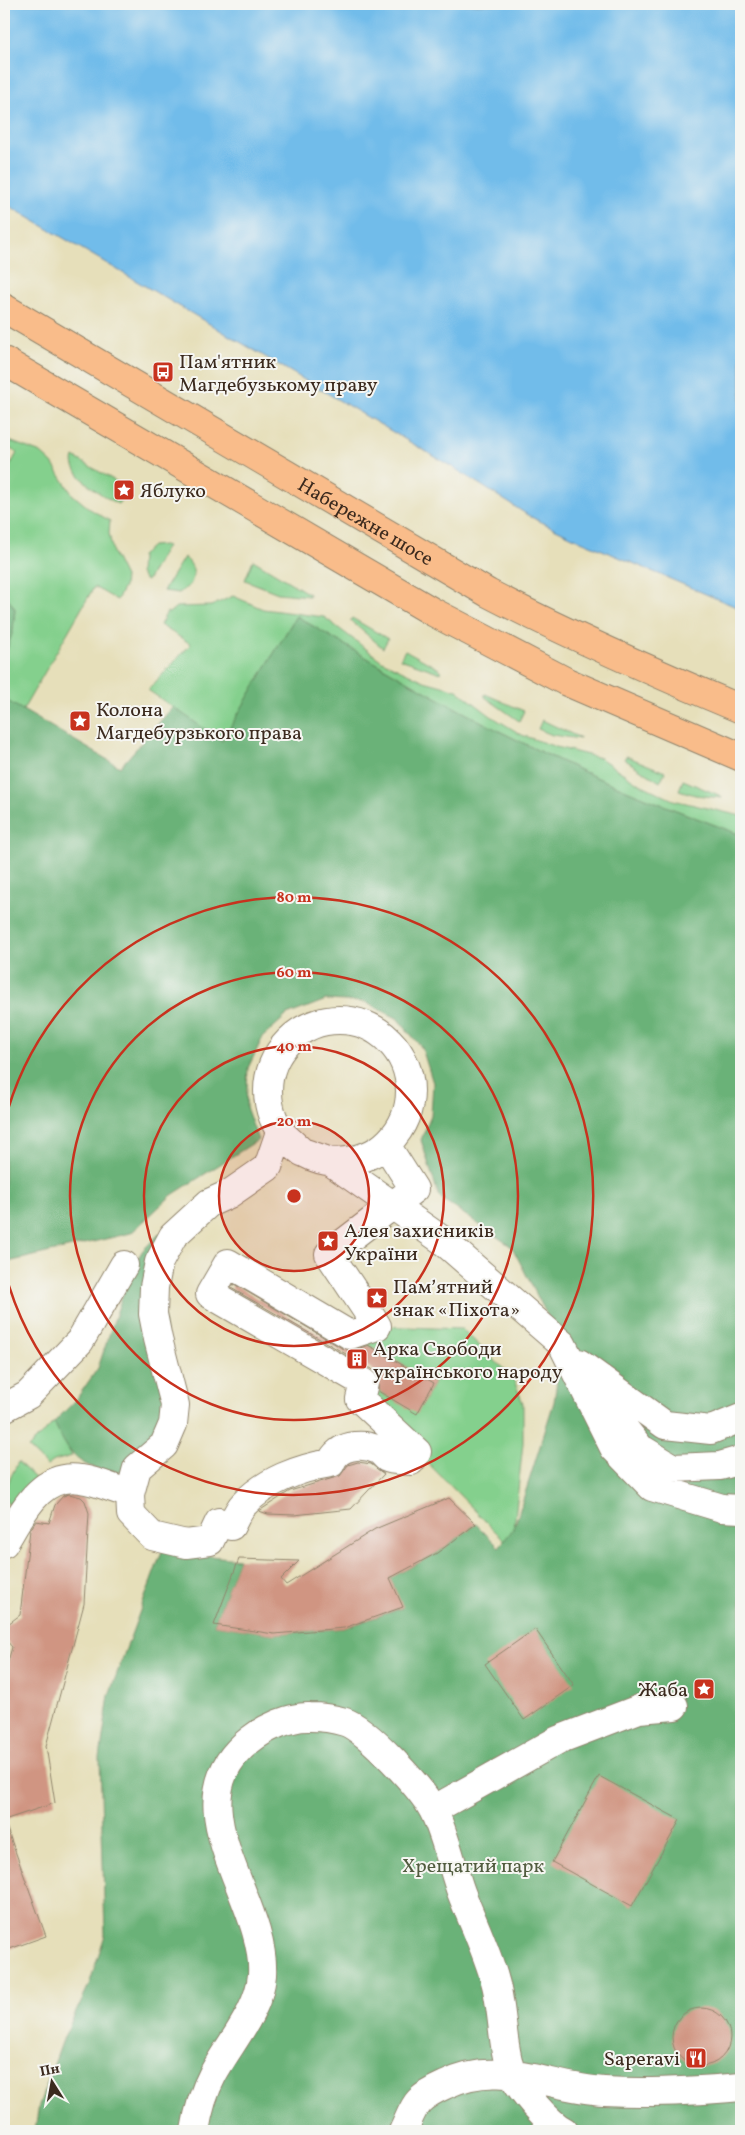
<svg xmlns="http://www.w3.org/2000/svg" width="745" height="2135" font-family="Vollkorn,serif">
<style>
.green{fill:#84d08d;stroke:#607d56}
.forest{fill:#6bb278;stroke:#536e4b}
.water{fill:#71bcea;stroke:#567384}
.building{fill:#d09582}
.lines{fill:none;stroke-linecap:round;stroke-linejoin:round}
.minor-casing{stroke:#90846c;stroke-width:30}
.major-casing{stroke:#90846c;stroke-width:30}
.minor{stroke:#fff;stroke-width:28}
.major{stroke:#f9bc8a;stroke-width:28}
.ring{fill:none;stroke:#c8321e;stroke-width:2.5}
.labels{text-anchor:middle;stroke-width:4;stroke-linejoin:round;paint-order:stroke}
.poi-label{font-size:20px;fill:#3b2a1e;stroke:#f6f6f2;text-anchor:start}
.street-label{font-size:20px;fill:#3b2a1e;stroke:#f6f6f2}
.park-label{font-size:20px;fill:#515c3f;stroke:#f6f6f2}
.centre{fill:#c8321e;stroke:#f6f6f2;stroke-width:2.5}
.ring-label{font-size:15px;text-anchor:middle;font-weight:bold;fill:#c8321e;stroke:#f6f6f2;stroke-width:4;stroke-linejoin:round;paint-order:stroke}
</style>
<rect width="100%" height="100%" fill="#f6f6f2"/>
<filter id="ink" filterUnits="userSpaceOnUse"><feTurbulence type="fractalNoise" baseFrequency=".02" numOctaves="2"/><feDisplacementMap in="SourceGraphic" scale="10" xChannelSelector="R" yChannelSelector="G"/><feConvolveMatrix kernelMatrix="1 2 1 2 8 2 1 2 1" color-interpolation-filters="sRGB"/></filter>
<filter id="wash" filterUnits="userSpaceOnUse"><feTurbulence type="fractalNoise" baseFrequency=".0096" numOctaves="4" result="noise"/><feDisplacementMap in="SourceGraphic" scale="20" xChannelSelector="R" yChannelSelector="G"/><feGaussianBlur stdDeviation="1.12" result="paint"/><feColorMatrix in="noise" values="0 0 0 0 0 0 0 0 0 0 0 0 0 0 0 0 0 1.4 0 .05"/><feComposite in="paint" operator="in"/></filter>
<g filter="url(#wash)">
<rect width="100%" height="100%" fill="#e6dfba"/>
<path class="green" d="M 4,439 L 41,453 L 52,463 L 72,494 L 90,509 L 110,521 L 109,533 L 113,553 L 125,577 L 124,587 L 117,600 L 94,587 L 20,715 L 4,777 L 4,659 L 13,630 L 15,609 L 4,592 L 4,477 L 17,453 L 4,445 Z
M 74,457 L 129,489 L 118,504 C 105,498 67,474 74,457 Z
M 164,545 L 167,546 L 147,581 L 145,580 L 140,573 L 141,556 L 152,546 Z
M 184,557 C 194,565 196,574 190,585 L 179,593 L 163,591 Z
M 253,560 L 309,594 L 309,596 L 278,593 L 245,580 Z
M 233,596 L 263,609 L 324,617 L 382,661 L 424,681 L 457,690 L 491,716 L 522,735 L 556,747 L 600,758 L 638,783 L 673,800 L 741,816 L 741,835 C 683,813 625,791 569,765 C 475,722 385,669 296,616 L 222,742 L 148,690 L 191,644 L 160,625 L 167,612 L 169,613 L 176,607 L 211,606 Z
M 352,618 L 388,639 L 383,648 L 353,623 L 350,620 Z
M 405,650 L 441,670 L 441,673 L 400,659 Z
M 485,694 L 524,711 L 519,721 L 485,697 Z
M 542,720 L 580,738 L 580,739 L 552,735 L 538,729 Z
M 626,756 L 665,772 L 660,782 L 627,761 L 624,759 Z
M 683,780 L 721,796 L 722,798 L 695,795 L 679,790 Z
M 377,1326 L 462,1329 L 513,1378 L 523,1403 L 523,1443 L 514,1528 L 505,1541 L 417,1452 L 364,1383 L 417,1413 L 434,1383 L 350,1335 Z
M 54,1422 L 72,1456 L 54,1461 L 47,1466 L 28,1448 Z
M 18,1462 L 37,1480 L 13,1504 L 8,1504 C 0,1492 13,1474 18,1462 Z"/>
<path class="forest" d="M 4,592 L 15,609 L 13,630 L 4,659 Z
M 296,616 C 385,669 475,722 569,765 C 625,791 683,813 741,835 L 741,2131 L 35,2131 L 39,2105 L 64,2037 L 89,1985 L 105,1935 L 100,1758 L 109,1695 L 162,1551 L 239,1559 L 214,1625 L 274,1634 L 344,1628 L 402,1608 L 390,1578 L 437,1553 L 476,1524 L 499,1547 L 514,1528 L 554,1402 L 562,1344 L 512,1247 L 439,1197 L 421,1140 L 431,1115 L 433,1083 L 422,1048 L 397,1018 L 365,1002 L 326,1000 L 287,1015 L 263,1037 L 248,1068 L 246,1107 L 258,1140 L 172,1195 L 131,1233 L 4,1263 L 4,699 L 120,767 L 173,707 L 222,741 Z
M 160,1233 L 159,1262 L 173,1424 L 124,1472 C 82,1470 71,1460 54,1422 L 75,1401 L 98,1368 L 132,1267 L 143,1250 Z"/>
<path class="water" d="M 4,4 L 741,4 L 741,609 L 581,541 L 531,517 L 454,468 L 4,203 Z"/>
<g id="blocks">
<path class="building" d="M 234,1284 L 342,1348 L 355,1350 L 368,1345 L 434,1383 L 417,1414 L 378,1391 L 379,1377 L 372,1369 L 231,1288 Z
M 358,1462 L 371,1464 L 384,1474 L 351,1509 L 294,1515 L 268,1514 L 259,1511 L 290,1491 L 340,1476 L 348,1465 Z
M 69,1494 L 81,1497 L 85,1501 L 89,1513 L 84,1604 L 46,1746 L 55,1803 L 4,1820 L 4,1676 L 12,1647 L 6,1640 L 4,1632 L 8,1624 L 20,1615 L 30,1530 L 36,1521 L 49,1523 L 55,1505 L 63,1496 Z
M 449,1498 L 476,1524 L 437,1553 L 390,1578 L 403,1607 L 344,1628 L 274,1634 L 214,1625 L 239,1559 L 299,1561 L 281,1579 L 286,1585 L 375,1529 Z
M 535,1629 L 574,1685 L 524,1720 L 485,1664 Z
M 599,1776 L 680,1820 L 632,1906 L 552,1862 Z
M 6,1826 L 46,1936 L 4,1951 L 4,1827 Z
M672 2037a29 29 0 1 1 58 0a29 29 0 1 1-58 0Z"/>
</g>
</g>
<g filter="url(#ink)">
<use href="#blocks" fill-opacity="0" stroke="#90846c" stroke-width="1"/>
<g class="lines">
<g class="minor-casing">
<path id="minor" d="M268 1091a71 71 0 1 1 142 0a71 71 0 1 1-142 0Z
M 331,1162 C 352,1162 368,1158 386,1145 L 414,1189 L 329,1254 L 377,1326 L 350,1335 L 228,1263 L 210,1294 L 364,1383 L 360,1399 L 417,1452 L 411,1461 C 404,1460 393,1461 387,1458 C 384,1456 382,1452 378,1450 C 362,1442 337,1445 331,1463 C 299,1468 265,1481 243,1505 C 238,1510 235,1519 231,1526 L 219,1522 L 210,1541 L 186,1544 L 152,1536 L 131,1514 L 130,1494 L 137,1468 L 164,1445 L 173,1424 L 175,1405 L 158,1339 L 153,1314 L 154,1287 L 159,1262 L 173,1236 L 209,1203 L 229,1194 L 268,1167 L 280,1132 L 302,1152 L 331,1162 L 442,1240 L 562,1344 L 614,1448 L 652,1487 L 722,1508 L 741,1509
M 573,1367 L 579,1363 L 665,1425 L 711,1430 L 741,1418
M 610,1403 L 623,1427 L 640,1448 L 673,1468 L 720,1466 L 741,1460
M 4,1408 L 28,1395 L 80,1341 L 124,1265
M 4,1543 C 22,1514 40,1472 81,1479 C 97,1481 114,1489 130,1494
M 433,1810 L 558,1740 L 639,1709 L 674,1706
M 195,2131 C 198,2112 204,2091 213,2074 C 230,2042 259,2012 262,1975 C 267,1898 168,1804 250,1740 C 265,1728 290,1716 310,1717 C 320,1717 335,1719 345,1722 C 367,1729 422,1789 433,1810 C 445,1833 452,1867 461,1892 C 472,1921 487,1951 495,1981 C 503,2007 502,2054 513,2076 C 519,2086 527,2096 534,2104 C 543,2114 552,2125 564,2131
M 403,2131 C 408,2122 412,2108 419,2101 C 426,2094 436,2089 445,2085 C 500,2057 548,2088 604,2091 C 650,2094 696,2091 741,2087"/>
</g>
<g class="major-casing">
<g id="major">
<path id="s1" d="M 4,308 L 488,593 C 571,636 655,673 741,709"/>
<path d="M 4,361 L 433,612 L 567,682 L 741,757"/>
</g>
</g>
<use href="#minor" class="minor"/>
<use href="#major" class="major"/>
</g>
</g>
<circle cx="294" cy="1196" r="75" fill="#c8321e" fill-opacity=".12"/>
<g class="ring">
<circle cx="294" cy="1196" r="75"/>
<circle cx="294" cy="1196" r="150"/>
<circle cx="294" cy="1196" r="224"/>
<path d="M4 1124A299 299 0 1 1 4 1268"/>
</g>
<defs>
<g id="bus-square" transform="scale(1.125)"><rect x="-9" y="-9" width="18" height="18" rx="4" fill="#c8321e" stroke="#f6f6f2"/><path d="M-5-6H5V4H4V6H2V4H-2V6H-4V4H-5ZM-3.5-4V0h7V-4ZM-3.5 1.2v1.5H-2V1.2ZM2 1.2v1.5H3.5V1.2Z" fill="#fff"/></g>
<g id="sight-square" transform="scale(1.125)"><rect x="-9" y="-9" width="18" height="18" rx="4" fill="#c8321e" stroke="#f6f6f2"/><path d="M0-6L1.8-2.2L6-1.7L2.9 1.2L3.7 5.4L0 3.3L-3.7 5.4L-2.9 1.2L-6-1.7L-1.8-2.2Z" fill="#fff"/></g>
<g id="building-square" transform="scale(1.125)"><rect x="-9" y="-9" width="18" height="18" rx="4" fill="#c8321e" stroke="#f6f6f2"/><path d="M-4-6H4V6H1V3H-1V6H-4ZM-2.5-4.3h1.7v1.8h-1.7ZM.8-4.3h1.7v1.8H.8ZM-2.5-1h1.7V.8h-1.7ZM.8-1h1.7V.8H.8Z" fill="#fff"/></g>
<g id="restaurant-square" transform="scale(1.125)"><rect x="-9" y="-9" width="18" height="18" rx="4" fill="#c8321e" stroke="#f6f6f2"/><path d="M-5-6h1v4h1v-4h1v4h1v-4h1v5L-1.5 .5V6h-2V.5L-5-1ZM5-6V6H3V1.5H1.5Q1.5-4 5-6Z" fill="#fff"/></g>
</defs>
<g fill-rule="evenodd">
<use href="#bus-square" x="163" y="372"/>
<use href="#sight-square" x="124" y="490"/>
<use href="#sight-square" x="80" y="721"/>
<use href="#sight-square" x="328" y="1241"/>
<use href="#sight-square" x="377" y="1298"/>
<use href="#building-square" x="357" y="1359"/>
<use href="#sight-square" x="704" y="1689"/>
<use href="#restaurant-square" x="696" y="2058"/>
</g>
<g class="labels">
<g class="poi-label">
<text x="179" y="368">Пам'ятник<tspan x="179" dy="23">Магдебузькому праву</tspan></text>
<text x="140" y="497">Яблуко</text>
<text x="96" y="716">Колона<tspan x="96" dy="23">Магдебурзького права</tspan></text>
<text x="344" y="1237">Алея захисників<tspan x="344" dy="23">України</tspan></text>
<text x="393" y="1293">Памʼятний<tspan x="393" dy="23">знак «Піхота»</tspan></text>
<text x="373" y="1355">Арка Свободи<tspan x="373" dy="23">українського народу</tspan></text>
<text x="688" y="1696" text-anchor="end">Жаба</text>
<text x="680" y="2065" text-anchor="end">Saperavi</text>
</g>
<g class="street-label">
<text dy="7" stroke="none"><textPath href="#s1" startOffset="420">Набережне шосе</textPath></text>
</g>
<g class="park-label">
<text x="473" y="1872">Хрещатий парк</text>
</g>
</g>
<circle cx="294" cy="1196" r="8" class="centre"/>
<g class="ring-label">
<text x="294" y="902">80 m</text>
<text x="294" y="977">60 m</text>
<text x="294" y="1051">40 m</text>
<text x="294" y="1126">20 m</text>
</g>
<rect width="745" height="2135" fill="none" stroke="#f6f6f2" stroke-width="20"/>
<g transform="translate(52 2082) rotate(349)" stroke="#f6f6f2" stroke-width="4" paint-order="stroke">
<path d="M0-4L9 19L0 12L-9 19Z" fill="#3b2a1e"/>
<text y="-8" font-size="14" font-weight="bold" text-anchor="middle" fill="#3b2a1e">Пн</text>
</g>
</svg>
